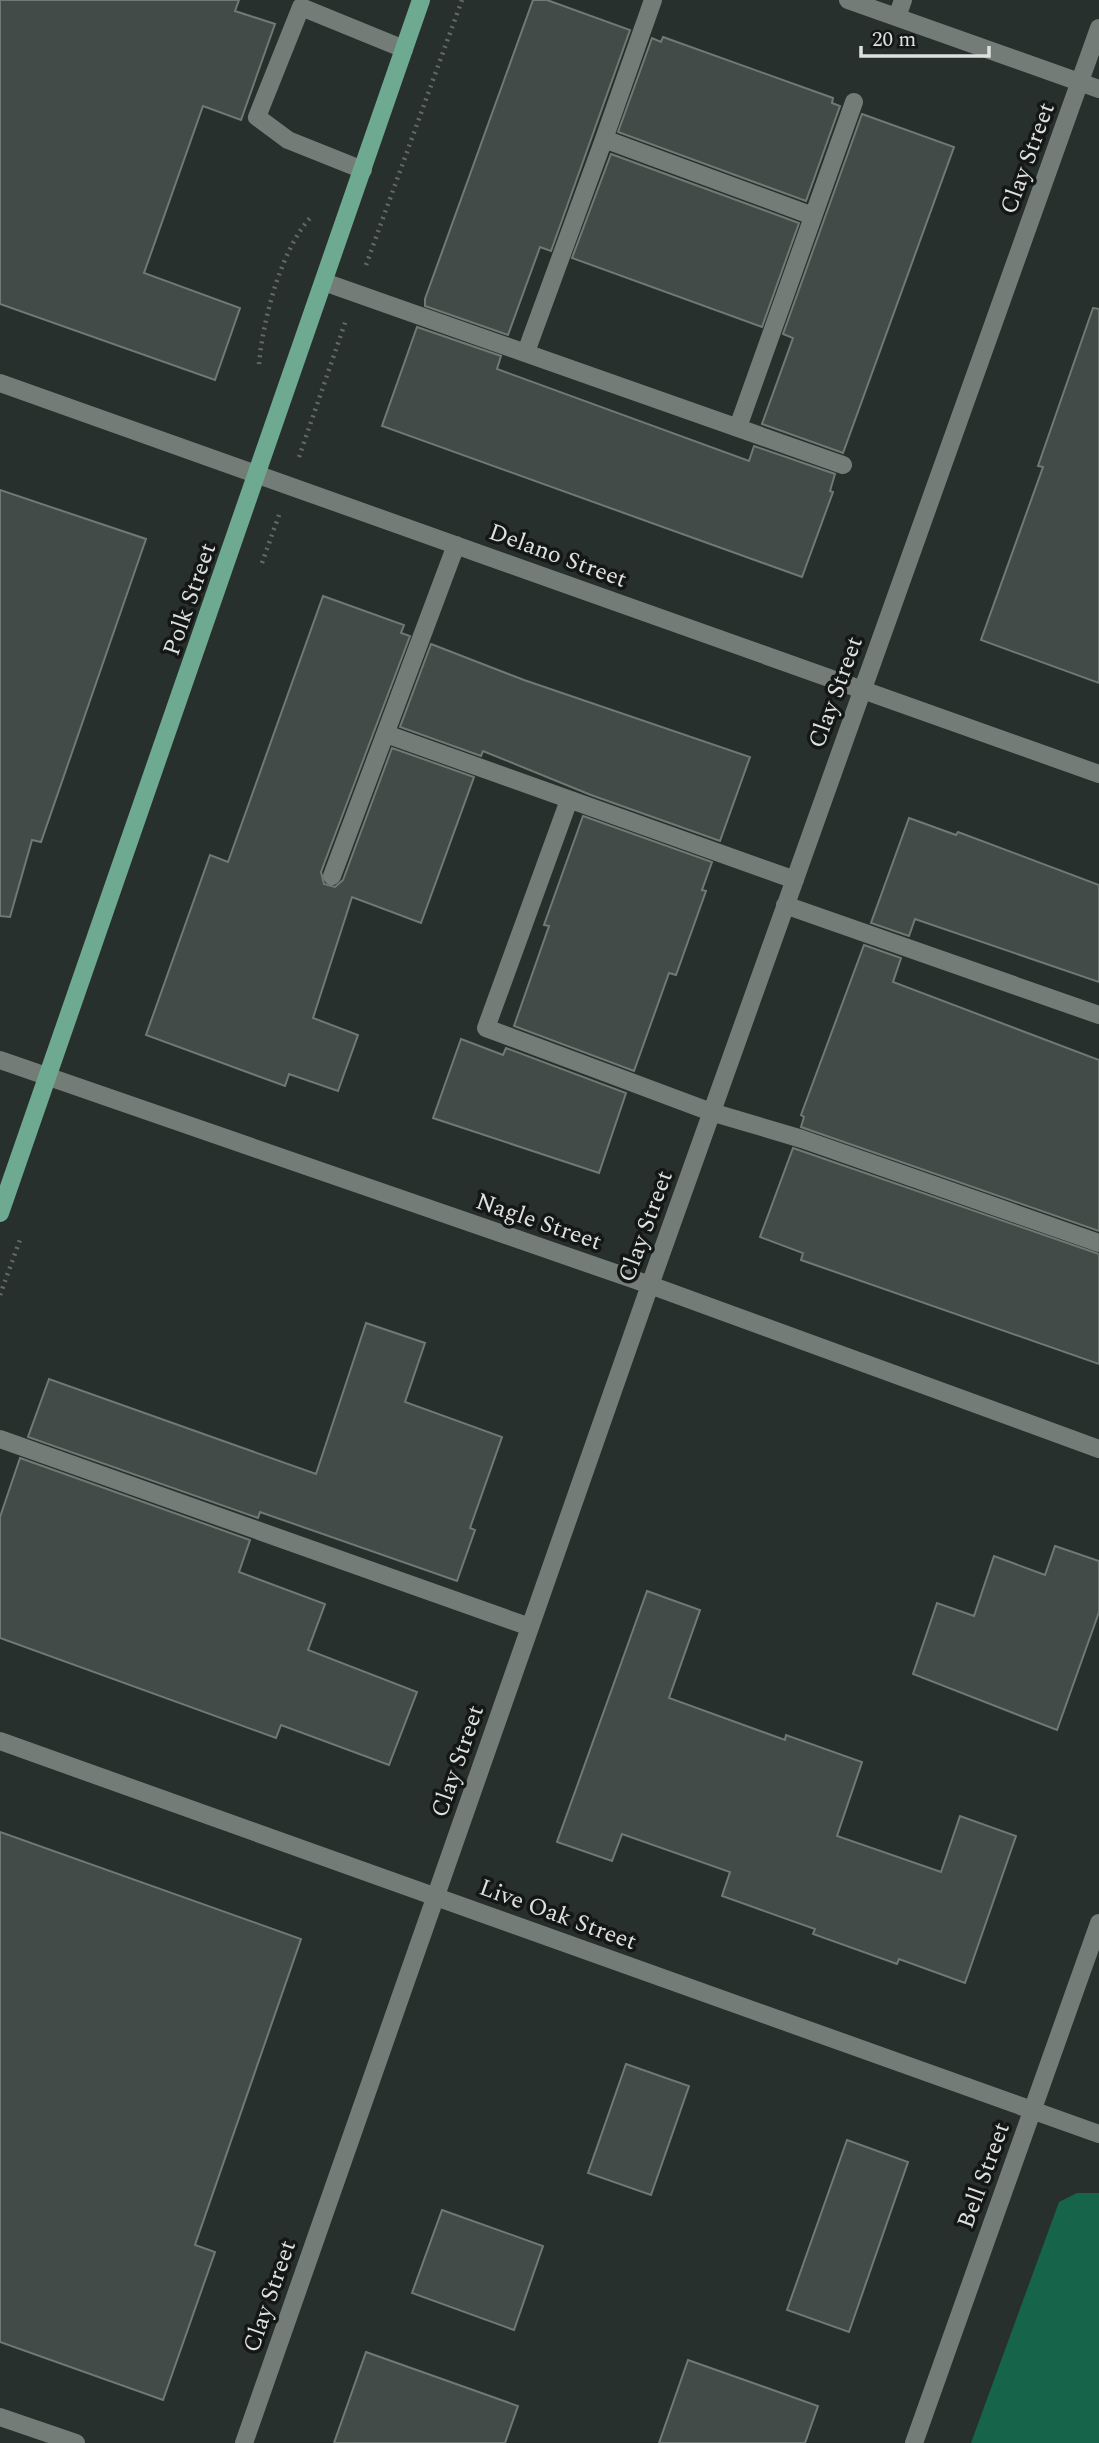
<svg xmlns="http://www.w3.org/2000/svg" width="1099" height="2443" font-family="Spectral,serif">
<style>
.green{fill:#16644a}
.building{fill:#424b47;stroke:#707974;stroke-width:2}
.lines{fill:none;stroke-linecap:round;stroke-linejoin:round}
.path{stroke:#626966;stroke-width:4.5;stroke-dasharray:2 5;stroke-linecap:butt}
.minor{stroke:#737c77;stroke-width:18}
.major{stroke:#6ea991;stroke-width:18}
.labels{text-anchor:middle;stroke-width:7;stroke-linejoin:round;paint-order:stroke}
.street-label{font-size:24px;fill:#dde2e0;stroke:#141716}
</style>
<rect width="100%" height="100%" fill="#28302d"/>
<path class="green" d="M 1077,2193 L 1099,2193 L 1099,2443 L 971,2443 L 1059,2202 Z"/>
<path class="building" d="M 0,0 L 239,0 L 235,11 L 275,24 L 241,120 L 203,106 L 144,273 L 240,308 L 215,380 L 0,304 Z
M 533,0 L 547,0 L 630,30 L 551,251 L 540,247 L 508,335 L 425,306 L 425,299 Z
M 663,37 L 833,98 L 832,103 L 840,106 L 806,201 L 618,132 L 652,38 L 661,42 Z
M 862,114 L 954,147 L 843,453 L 762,424 L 793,338 L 783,334 Z
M 611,154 L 799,223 L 762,327 L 572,258 Z
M 1093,308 L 1099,309 L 1099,683 L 981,640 L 1043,467 L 1038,466 Z
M 417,327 L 501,356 L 497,369 L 749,461 L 754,446 L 835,474 L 830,491 L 833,492 L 802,577 L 382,426 Z
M 0,490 L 146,539 L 41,842 L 32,840 L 10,917 L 0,916 Z
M 323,596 L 404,625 L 401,633 L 410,636 L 321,872 L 324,884 L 335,887 L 343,880 L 392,748 L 474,777 L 421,923 L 352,897 L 313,1018 L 358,1035 L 338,1091 L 289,1074 L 285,1086 L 146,1035 L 210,855 L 228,862 Z
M 431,644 L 524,680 L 750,757 L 720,841 L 591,795 L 483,751 L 481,756 L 400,727 Z
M 583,816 L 712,862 L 702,890 L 706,891 L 676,975 L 669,973 L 634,1071 L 514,1026 L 549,926 L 544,925 Z
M 909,818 L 956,835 L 958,832 L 1099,885 L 1099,982 L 915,919 L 909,936 L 871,923 Z
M 864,945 L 901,958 L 893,982 L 1099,1060 L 1099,1231 L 801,1127 L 804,1117 L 801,1115 Z
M 461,1039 L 503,1055 L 506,1048 L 626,1093 L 599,1173 L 433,1118 Z
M 793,1148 L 1099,1254 L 1099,1364 L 801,1260 L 803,1253 L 760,1237 Z
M 366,1323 L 425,1343 L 405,1402 L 502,1437 L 470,1528 L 475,1530 L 457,1581 L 260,1512 L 258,1518 L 28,1437 L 49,1379 L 316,1474 Z
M 20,1458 L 250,1540 L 239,1572 L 325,1604 L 308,1650 L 417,1692 L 389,1765 L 281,1725 L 276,1738 L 0,1638 L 0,1517 Z
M 1055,1546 L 1099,1561 L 1099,1612 L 1057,1730 L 913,1674 L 937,1603 L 974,1616 L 994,1556 L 1045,1575 Z
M 647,1591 L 700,1610 L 669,1698 L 785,1740 L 786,1735 L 862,1762 L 837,1836 L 941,1872 L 960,1816 L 1016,1836 L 965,1983 L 899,1959 L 897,1964 L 813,1934 L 815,1929 L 722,1896 L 730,1872 L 622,1834 L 612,1861 L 557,1842 Z
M 0,1832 L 301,1939 L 195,2245 L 215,2252 L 163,2400 L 0,2342 Z
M 626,2064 L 689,2086 L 651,2195 L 588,2173 Z
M 847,2140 L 908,2162 L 849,2332 L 787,2310 Z
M 442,2210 L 543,2246 L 514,2330 L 412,2293 Z
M 366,2352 L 518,2406 L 505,2443 L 334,2443 Z
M 688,2360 L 818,2406 L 805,2443 L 659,2443 Z"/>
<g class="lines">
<path class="path" d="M 366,265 L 462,0
M 259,364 C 263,320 281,249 311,217
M 299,457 L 346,320
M 262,563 L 279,515
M 0,1295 L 21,1237"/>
<path class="minor" d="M 653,0 L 604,139 L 813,216
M 848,0 L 1099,89
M 897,17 L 903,0
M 363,170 L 288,140 L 257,117 L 301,7 L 404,49
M 324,282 L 843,465
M 526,352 L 604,139
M 0,383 L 1099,774
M 738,427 L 854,102
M 386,734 L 795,880
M 569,800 L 486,1028 L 711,1112 L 802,1139 L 1099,1243
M 332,876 L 456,545
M 785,905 L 1099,1015
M 0,1060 L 650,1285 L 1099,1449
M 0,1439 L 530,1627
M 0,1741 L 1099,2134
M 0,2417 L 76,2443
M 244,2443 L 650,1285 L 1099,28
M 914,2443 L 1099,1923"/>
<path class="major" d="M 0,1213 L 421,0"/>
</g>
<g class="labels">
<g class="street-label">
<text transform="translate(1027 158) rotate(-70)" y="8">Clay Street</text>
<text transform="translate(558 555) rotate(20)" y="8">Delano Street</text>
<text transform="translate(189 599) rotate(-71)" y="8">Polk Street</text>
<text transform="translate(835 692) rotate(-70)" y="8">Clay Street</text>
<text transform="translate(539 1221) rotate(19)" y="8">Nagle Street</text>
<text transform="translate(645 1226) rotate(-70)" y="8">Clay Street</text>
<text transform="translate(457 1761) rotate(-71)" y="8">Clay Street</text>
<text transform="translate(558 1914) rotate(20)" y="8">Live Oak Street</text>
<text transform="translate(983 2175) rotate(-70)" y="8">Bell Street</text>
<text transform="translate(269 2296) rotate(-71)" y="8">Clay Street</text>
</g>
</g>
<path d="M861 46v10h128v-10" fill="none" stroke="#dde2e0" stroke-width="3.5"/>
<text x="872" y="46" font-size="21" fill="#dde2e0" stroke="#141716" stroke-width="5" paint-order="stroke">20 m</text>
</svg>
